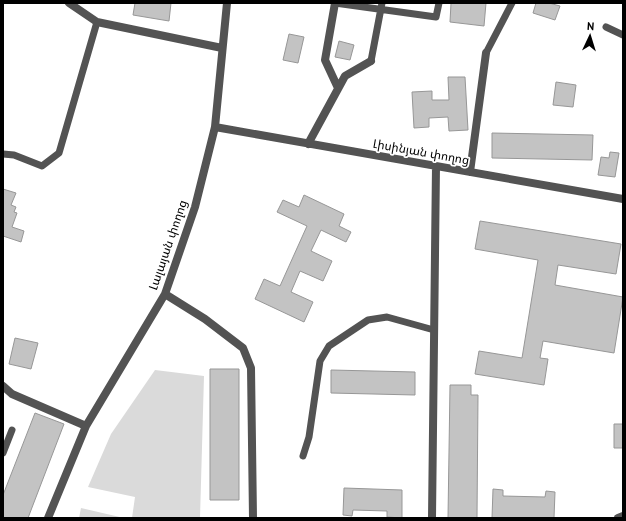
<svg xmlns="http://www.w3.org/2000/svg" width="626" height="521" font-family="'PT Sans','Noto Sans Armenian',sans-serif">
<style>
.green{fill:#dadada}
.building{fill:#c3c3c3;stroke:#979797}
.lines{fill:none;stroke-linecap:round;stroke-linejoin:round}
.lane{stroke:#535353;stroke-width:7}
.street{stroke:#535353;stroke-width:8}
.labels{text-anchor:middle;stroke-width:3.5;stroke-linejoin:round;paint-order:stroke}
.street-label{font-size:12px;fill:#000;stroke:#fff}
</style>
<rect width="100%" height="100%" fill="#fff"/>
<path class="green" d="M 155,370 L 204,376 L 200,518 L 132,518 L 135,497 L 88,487 L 111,434 Z
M 81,508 L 124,518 L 79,518 Z"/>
<path class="building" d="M 135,3 L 171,3 L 169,21 L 133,15 Z
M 451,3 L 486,3 L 484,26 L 450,22 Z
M 536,3 L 549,3 L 560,6 L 555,20 L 533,13 Z
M 289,34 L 304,37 L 298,63 L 283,60 Z
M 339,41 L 354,45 L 350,60 L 335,57 Z
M 448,77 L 465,77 L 468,130 L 449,131 L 448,117 L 429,118 L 429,127 L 414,128 L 412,92 L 432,91 L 432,100 L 449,100 Z
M 556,82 L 576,85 L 573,107 L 553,105 Z
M 492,133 L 593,135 L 592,160 L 492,158 Z
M 610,152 L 619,153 L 615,177 L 598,175 L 601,157 L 609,158 Z
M 3,189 L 16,193 L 11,205 L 16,207 L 14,212 L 17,213 L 12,227 L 24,231 L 21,242 L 3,236 Z
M 304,195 L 344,214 L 339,226 L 351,232 L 346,242 L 321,230 L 311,251 L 332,261 L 323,281 L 300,271 L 291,292 L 313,302 L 304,322 L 255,299 L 264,279 L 280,286 L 307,226 L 277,212 L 283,200 L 299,207 Z
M 480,221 L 621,244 L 616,274 L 558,265 L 555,285 L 623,297 L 614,353 L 543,341 L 540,358 L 548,359 L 544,385 L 475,374 L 479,351 L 522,358 L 538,260 L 475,249 Z
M 15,338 L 38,343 L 31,369 L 9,364 Z
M 210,369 L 239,369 L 239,500 L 210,500 Z
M 331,370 L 415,372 L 415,395 L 331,393 Z
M 450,385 L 471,385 L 471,395 L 478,395 L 477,518 L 448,518 Z
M 35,413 L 64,424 L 28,518 L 3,518 L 3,495 Z
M 614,424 L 623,424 L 623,448 L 614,448 Z
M 344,488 L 402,490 L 402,518 L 387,517 L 387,511 L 353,510 L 352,516 L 343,515 Z
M 493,489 L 503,490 L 503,496 L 545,497 L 546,491 L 555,492 L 554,518 L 492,518 Z"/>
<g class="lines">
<path class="lane" d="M 335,3 L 436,17 L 439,3
M 606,27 L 623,35
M 486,53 L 512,3
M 371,61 L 382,3
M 3,154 L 14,155 L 42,166 L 59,153 L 97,22
M 3,453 L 12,430
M 303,456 L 309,437 L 320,361 L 329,346 L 368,320 L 387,317 L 434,330"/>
<path class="street" d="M 69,3 L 97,22 L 222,48
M 335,3 L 325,60 L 338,88
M 215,127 L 623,199
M 308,144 L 345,76 L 371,61
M 470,172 L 486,53
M 165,294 L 205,319 L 243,348 L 251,368 L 253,518
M 3,386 L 12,394 L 86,426
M 48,518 L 86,426 L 165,294 L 195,207 L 215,127 L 227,3
M 432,518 L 436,166
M 618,518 L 623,516"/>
</g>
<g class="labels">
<g class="street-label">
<text transform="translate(421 152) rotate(10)" y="4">Լիսինյան փողոց</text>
<text transform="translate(168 245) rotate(-71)" y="4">Լալայան փողոց</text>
</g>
</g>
<rect width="626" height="521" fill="none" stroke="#000000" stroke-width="8"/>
<g transform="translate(590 36) rotate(4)" stroke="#ffffff" stroke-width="3" paint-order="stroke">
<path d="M0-3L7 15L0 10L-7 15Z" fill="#000000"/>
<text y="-6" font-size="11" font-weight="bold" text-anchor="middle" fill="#000000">N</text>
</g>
</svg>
